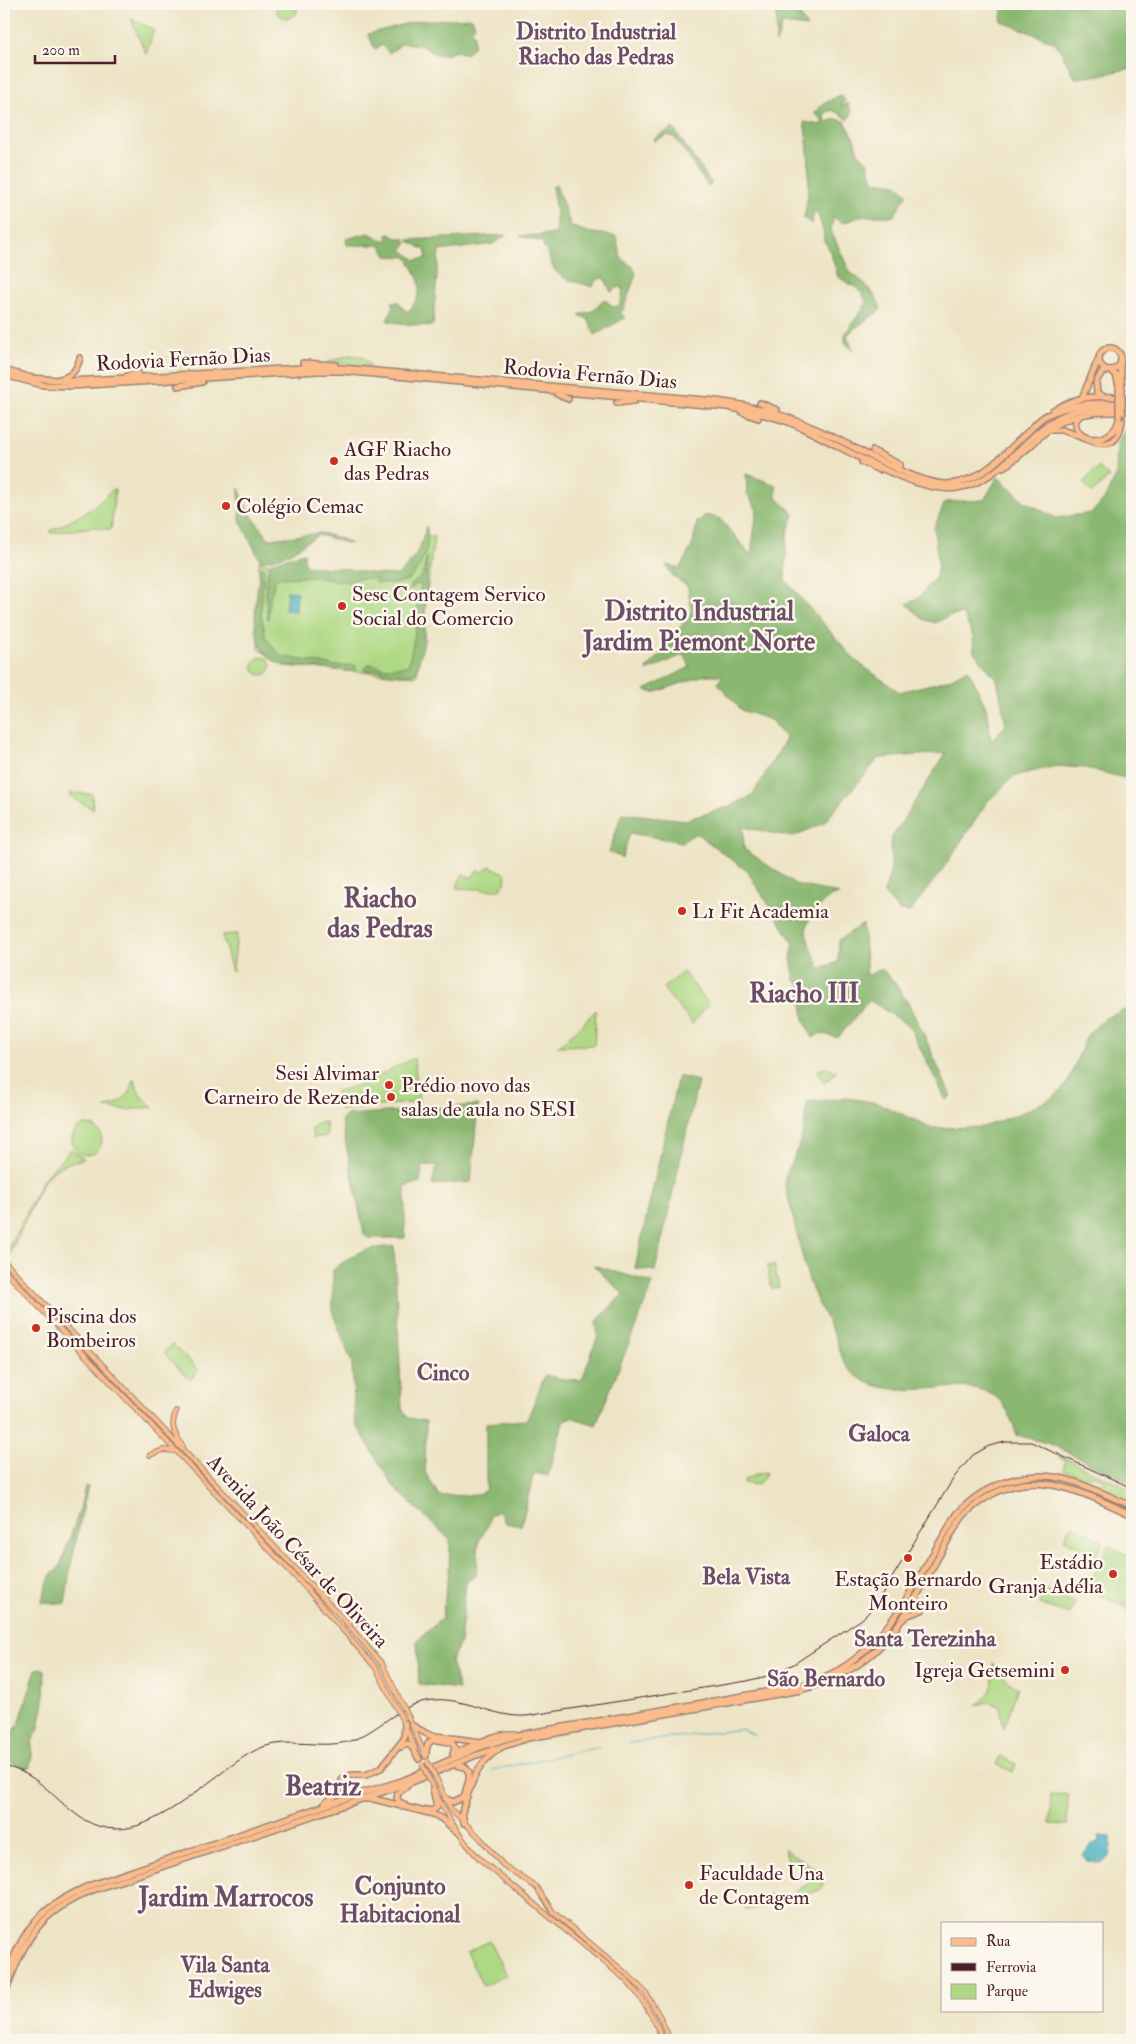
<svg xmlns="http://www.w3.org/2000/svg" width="1136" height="2044" font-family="'IM FELL Double Pica',serif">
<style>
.green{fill:#aed883;stroke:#7c7c57}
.forest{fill:#8ab871;stroke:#6a6c4e}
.water{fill:#40abbf;stroke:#456575}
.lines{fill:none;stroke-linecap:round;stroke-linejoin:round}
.stream{stroke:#40abbf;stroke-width:1}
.major-casing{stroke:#9c8278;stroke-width:6}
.highway-casing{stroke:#9c8278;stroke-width:8}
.major{stroke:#fabc8b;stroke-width:4}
.highway{stroke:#fabc8b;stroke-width:5}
.rail{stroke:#4a1f2b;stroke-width:1}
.major-bridge-casing{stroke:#9c8278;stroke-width:6;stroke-linecap:butt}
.highway-bridge-casing{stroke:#9c8278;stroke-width:8;stroke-linecap:butt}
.major-bridge{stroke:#fabc8b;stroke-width:4}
.highway-bridge{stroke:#fabc8b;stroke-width:5}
.poi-dot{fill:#c8321e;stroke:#fbf7ec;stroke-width:2}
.labels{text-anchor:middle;stroke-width:5;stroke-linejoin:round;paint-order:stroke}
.street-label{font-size:21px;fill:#4a1f2b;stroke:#fbf7ec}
.poi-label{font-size:21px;fill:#4a1f2b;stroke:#fbf7ec;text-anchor:start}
.neighbourhood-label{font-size:22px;font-weight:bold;fill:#6c4d68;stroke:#fbf7ec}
.quarter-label{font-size:24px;font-weight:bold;fill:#6c4d68;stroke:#fbf7ec}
.district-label{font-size:26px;font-weight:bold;fill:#6c4d68;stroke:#fbf7ec}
</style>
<rect width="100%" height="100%" fill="#fbf7ec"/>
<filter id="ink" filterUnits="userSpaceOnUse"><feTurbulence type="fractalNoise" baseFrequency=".02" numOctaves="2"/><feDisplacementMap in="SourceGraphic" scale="10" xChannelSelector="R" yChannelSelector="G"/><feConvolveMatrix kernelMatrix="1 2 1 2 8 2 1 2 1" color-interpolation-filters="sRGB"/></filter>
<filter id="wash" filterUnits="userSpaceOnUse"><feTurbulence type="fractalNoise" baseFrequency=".0096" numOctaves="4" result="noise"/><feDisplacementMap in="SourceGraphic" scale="20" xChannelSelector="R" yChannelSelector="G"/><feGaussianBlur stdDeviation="1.12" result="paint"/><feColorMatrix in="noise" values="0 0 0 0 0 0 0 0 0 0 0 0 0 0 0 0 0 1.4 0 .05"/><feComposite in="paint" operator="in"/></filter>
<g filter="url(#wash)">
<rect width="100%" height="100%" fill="#ede4c5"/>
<path class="green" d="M 276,4 L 297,4 L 297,13 C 290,20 284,20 277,13 Z
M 131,19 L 154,30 L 146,54 Z
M 350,355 L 363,357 L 372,367 L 327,362 Z
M 1099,467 L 1109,477 L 1092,493 L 1083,482 Z
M 113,489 L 115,489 L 111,530 L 93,527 L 52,533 L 50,531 C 75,519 95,510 113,489 Z
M 427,536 L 434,536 L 417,676 L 284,666 L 259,649 L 259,561 L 303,572 L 393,578 L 418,562 Z
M253 666a9 9 0 1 1 18 0a9 9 0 1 1-18 0Z
M 70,793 L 92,794 L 93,809 L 73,798 Z
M 490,866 L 506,874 L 505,884 L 498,890 L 456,888 L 463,874 L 472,878 L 477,870 L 483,872 Z
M 237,934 L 233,971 L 232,972 L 222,935 Z
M 683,972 L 709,1004 L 692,1024 L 663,988 Z
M 596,1010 L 594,1045 L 558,1046 L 580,1027 Z
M 414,1058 L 419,1102 L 340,1110 L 336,1091 C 365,1086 388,1070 414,1058 Z
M 827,1067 L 837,1071 L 824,1083 L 817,1071 Z
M 133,1080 L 135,1080 C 138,1094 142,1100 154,1107 L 126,1110 L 105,1108 C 121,1103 130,1097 133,1080 Z
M 326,1122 L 327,1136 L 313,1138 L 311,1127 L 316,1127 L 316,1123 Z
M72 1140a15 15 0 1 1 30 0a15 15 0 1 1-30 0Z
M 71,1149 L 84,1159 C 68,1162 54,1168 44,1180 L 7,1260 L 4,1257 L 44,1178 Z
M 774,1265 L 779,1288 L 772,1289 L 767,1266 Z
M 172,1344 L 199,1370 L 190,1380 L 164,1353 Z
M 1054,1453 L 1132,1490 L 1132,1498 L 1111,1491 L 1110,1494 L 1099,1490 L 1104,1481 L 1096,1476 L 1082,1476 L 1063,1470 L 1065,1461 Z
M 766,1472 L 763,1479 L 756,1485 L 744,1483 L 744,1480 L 755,1475 Z
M 1074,1526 L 1103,1541 L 1096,1556 L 1064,1539 L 1070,1527 Z
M 1108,1545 L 1132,1558 L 1132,1612 L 1120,1604 L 1087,1590 Z
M 1044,1589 L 1075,1603 L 1070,1614 L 1039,1604 Z
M 993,1663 L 1011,1684 L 1018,1687 L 1004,1729 L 1000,1706 L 988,1702 L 977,1705 C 995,1689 993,1687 993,1663 Z
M 1000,1756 L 1016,1764 L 1013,1772 L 996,1764 Z
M 1051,1794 L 1068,1795 L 1067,1825 L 1050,1824 Z
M 784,1849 L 821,1872 L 823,1886 L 820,1890 L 797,1897 L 795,1890 L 809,1884 L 801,1859 L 789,1862 Z
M 772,1895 L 775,1903 L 748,1910 L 740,1904 Z
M 489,1941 L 506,1975 L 483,1986 L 466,1952 Z"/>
<path class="forest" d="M 777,4 L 794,4 L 807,27 L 782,24 L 776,43 Z
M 1002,4 L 1132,4 L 1132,68 L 1095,76 L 1075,78 L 1056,43 L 1001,21 Z
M 472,18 L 475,25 L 471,31 L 474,33 L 474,46 L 466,54 L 457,51 L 444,55 L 433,53 L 421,45 L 403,43 L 389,53 L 382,45 L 375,49 L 368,34 L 416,21 Z
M 840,95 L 845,100 L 841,107 L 848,103 L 852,112 L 848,120 L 842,115 L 832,110 L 824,114 L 826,122 L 836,119 L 845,121 L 853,136 L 858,152 L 868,162 L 873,181 L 897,184 L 907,194 L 894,216 L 862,216 L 843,223 L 833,217 L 831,231 L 850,272 L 864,283 L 877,299 L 881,309 C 870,319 856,325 847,336 L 853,350 L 845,343 L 845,334 L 866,304 C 864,289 850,285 838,277 L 830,250 L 824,241 L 823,230 L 817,211 L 813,216 L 812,224 L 804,218 C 811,187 810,154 804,122 L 820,125 L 823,120 L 814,113 L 825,103 Z
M 673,128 L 712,184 L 708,187 L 676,139 L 669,135 L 654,141 L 655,138 Z
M 556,185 L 571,226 L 587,232 L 616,236 L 621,258 L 633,267 L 636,274 L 623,310 L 619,311 L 625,318 L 595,335 L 588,319 L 579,315 L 595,310 L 604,299 L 613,307 L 619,306 L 623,293 L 621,286 L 611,292 L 604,277 L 595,281 L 593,287 C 577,281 560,282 552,265 C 549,258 549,253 543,247 L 544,243 L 520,236 L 556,234 L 556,211 L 552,187 Z
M 369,233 L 380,239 L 388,241 L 387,235 L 390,234 L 396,238 L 404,238 L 407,243 L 402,250 L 416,260 L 427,258 L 425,250 L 407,240 L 506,235 L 493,244 L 439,251 L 433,325 C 428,327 391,323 387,320 L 394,306 L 392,302 L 399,302 L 404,310 L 409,311 C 426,289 420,280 407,257 L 387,256 L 381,245 L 347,245 L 346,239 Z
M 1132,419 L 1132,780 L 1086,768 L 1056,766 L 1014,776 L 987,802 L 942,870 L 910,912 L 899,911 L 884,893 L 891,870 L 891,839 L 946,753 L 879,758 L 824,823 L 792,837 L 743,827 L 744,849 L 795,884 L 839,894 C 829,896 826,900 819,907 C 796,929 810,942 820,968 L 838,962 L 839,940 L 863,924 L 867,976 L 881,969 C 909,989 935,1063 951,1096 L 946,1100 L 909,1026 L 869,1000 L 838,1038 L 820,1033 L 813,1038 L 804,1020 L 800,985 L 795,980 L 791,958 L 794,944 L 747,871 L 696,833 L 682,842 L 630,833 L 622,858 L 609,852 L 622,813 L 685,820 L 728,807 L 752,796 L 786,739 L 771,720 L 741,710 L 718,683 L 723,675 L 705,675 L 653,693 L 645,690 L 690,667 L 684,654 L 647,671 L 648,667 L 663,652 L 691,612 L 688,587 L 673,576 L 666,565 L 680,568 L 693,544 L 697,522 L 706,515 L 720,519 L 751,555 L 757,510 L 747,493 L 746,474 L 776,485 L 776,497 L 794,514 L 787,534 L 785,580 L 856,661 L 899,692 L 948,680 L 968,669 L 986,707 L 991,741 L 1006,725 L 997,680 L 974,652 L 973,636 L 963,614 L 949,616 L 935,623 L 923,619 L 907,604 L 917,599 L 936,577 L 938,564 L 934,528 L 945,502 L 984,500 L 998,477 L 1024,501 L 1056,518 L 1091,513 L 1104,500 L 1116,476 L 1117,443 Z
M 239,488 L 248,511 L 269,539 L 321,533 L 339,538 L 351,544 L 318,535 C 299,546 284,561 260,560 L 240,520 Z
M 426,526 C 432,542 422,569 409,579 C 401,585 383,584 374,582 L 377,579 L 359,578 L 348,582 L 313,577 L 276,578 L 270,598 L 268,619 C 265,600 264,581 270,563 L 304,553 L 305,566 L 347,569 L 375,574 L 398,575 C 414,561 422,547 426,526 Z
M 427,557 L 424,642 L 416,672 C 408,677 391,675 382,672 L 382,670 L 365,671 L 365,668 L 370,664 L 385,668 L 408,666 L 414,639 L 421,584 L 417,584 L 410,590 L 411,585 L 422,576 Z
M 264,567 L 261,614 L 266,638 L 281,656 L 335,666 L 355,665 L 356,672 L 282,665 C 243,649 257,601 260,568 Z
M 1128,1009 L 1132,1022 L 1132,1482 L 1124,1480 L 1053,1445 L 1017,1435 C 1012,1422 1008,1407 997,1398 C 965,1369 882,1414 846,1365 C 841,1358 839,1345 835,1337 C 826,1317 813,1296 807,1274 C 799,1245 793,1215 785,1185 L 785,1178 C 791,1162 800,1146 804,1129 C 806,1120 804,1111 808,1102 L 847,1098 L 877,1103 L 933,1128 L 983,1127 L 1023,1112 L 1053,1098 L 1067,1084 L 1087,1035 L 1105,1018 Z
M 678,1076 L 698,1081 L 655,1271 L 635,1268 Z
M 478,1105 L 471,1182 L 432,1185 L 437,1165 L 423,1165 L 420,1182 L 405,1187 L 405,1238 L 368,1238 L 364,1234 L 341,1120 L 347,1115 Z
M 394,1246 L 402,1409 L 408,1418 L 426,1421 L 425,1472 L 439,1496 L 479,1495 L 486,1489 L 486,1423 L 527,1420 L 545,1375 L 563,1379 L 582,1380 L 598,1335 L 596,1322 L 623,1294 L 593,1265 L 653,1283 L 596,1425 L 571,1417 L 563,1422 L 548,1476 L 534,1473 L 521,1526 L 505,1523 L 499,1511 L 490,1516 L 488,1525 L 479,1541 L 476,1575 L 466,1582 L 460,1643 L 451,1661 L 459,1689 L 419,1684 L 417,1641 L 442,1618 L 449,1572 L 450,1540 L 393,1486 L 355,1422 L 352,1363 L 333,1314 L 333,1270 C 358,1250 363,1249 394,1246 Z
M 88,1486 L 71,1564 L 65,1604 L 41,1602 L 51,1574 L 57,1571 L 61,1563 L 80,1509 L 85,1487 Z
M 40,1668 L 45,1670 L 44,1702 L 39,1728 L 32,1742 L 32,1757 L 29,1769 L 4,1759 L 4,1745 L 19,1724 L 36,1669 Z"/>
<path class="water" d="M 287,591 L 297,592 L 296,611 L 285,610 Z
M 1099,1836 L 1110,1837 L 1112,1840 L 1109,1857 L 1101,1863 L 1087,1861 L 1083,1856 L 1090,1845 L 1098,1842 Z"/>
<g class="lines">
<path class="stream" d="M 629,1743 L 742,1729 L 754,1735
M 492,1770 L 600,1747
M 1115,2040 L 1116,2037"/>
</g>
</g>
<g filter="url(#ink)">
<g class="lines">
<g class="major-casing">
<path id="major" d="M 4,1261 L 345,1621 L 382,1664
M 4,1270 L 307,1589 L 376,1668
M 176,1411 C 170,1428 174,1432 183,1447
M 150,1455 L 163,1450 L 176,1451
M 345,1621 L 359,1622
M 408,1716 L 425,1755
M 402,1719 L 415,1748
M 437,1780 L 451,1809 L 481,1839 L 503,1865 L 536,1887 L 553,1912 L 629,1976 L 646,1993 L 660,2017 L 670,2040
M 431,1783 C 444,1812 459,1839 482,1861 L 625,1979 C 643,1998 654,2017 663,2040"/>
</g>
<g class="highway-casing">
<path id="highway" d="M1099 359a11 11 0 1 1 22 0a11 11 0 1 1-22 0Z
M 303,363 L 335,365
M 1120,365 L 1122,388
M 4,370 L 32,378 L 71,381 L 318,367 L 342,368 L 716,401 C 758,406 792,417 831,436 C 861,450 915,483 946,484 C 982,484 1005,452 1030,430 C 1035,425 1040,418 1047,415 C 1074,402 1103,401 1132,405
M 1112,371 L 1116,375 L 1119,387
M 4,375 L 43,385 L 71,386 L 318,371 L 342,371 L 727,407 C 752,412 777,416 800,427 C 841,445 914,494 957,488 C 1001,482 1022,437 1058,418 C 1082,405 1107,407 1132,410
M 127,376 L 138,373
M 59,379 C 72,377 77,369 80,358
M 178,386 L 202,382
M 557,394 L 568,399
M 1101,395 L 1097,393 L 1096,382 L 1102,372 L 1109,371
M 1120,397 L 1132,399
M 1082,398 L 1098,360
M 617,403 L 634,401
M 760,403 L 777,410
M 1053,410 C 1075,398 1089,395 1114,397
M 742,412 L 758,418
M 1079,417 L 1076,420 C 1072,443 1112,447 1119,420
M 1049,430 C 1053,430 1058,430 1061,430 C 1084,435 1117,463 1122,420
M 873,451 L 900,465
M 862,462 L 879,470
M 1003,467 C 1021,457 1033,442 1048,430 C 1069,414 1098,410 1123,413
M 902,1620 L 908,1615 L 922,1610 L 917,1605 L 917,1596
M 413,1726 L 429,1735 L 481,1742
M 401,1747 L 407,1744 L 412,1747 L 419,1759
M 453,1754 C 468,1748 503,1729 517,1735
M 426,1756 C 426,1735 436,1739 452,1743 L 455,1748 L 453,1754
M 344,1781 L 344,1788 L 346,1791 L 356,1793
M 445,1798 L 453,1802 L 464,1797 L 469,1780 L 469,1772 L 465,1767 L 456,1765
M 365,1799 L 374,1799 L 433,1814 L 442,1819 L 456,1831
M 325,1803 L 338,1794 L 343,1778 L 352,1775 L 366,1775 L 381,1768 L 404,1739 L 405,1723
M 404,1804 L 399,1802 L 397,1798 L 398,1793 L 407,1786
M 427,1810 L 432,1811 L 437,1807 L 433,1789
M 464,1823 L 462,1813 L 463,1808 C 472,1782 476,1764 499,1749
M 4,1982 C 24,1928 37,1908 91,1885 L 362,1793 L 402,1781 L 480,1747 L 518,1735 L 800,1686 C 813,1681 827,1677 839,1670 C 898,1635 921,1567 958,1513 C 988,1481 1033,1467 1075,1482 C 1095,1489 1113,1498 1132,1506
M 4,1996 C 24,1941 36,1913 93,1890 L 412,1782 L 474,1756 L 528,1738 L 801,1690 C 832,1681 861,1667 883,1643 C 917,1607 935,1556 963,1516 C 1020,1460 1072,1487 1132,1515"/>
</g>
<use href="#major" class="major"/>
<use href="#highway" class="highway"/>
<path class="rail" d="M 4,1766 C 52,1775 67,1828 116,1829 C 154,1830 200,1788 231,1766 C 242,1758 253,1750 266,1746 C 295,1738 325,1750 353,1740 C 381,1729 402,1702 433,1700 C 465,1697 494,1718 526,1716 L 747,1681 L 767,1676 L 794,1664 L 862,1619 L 874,1607 L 955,1476 L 973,1455 L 989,1446 L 1005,1442 L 1031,1442 L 1132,1488"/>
<g class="major-bridge-casing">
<path id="major-bridge" d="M 382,1664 L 408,1716
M 376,1668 L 402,1719
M 427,1761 L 437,1780
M 422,1764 L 431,1783"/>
</g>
<g class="highway-bridge-casing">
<path id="highway-bridge" d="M 1119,387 L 1119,420
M 1122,412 L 1122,388"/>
</g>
<use href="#major-bridge" class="major-bridge"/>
<use href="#highway-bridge" class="highway-bridge"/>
</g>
</g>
<g class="poi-dot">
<circle cx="334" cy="461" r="5"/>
<circle cx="226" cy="506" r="5"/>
<circle cx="342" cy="606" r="5"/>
<circle cx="682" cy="911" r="5"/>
<circle cx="389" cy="1085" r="5"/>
<circle cx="391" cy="1097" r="5"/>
<circle cx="36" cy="1328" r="5"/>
<circle cx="908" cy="1558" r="5"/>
<circle cx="1113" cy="1574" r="5"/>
<circle cx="1065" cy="1670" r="5"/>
<circle cx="689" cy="1885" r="5"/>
</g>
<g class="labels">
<g class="street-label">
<text transform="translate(183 359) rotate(-3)" y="7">Rodovia Fernão Dias</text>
<text transform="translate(590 374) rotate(5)" y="7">Rodovia Fernão Dias</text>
<text transform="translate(298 1551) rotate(47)" y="7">Avenida João César de Oliveira</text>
</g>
<g class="poi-label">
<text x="344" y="456">AGF Riacho<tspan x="344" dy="24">das Pedras</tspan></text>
<text x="236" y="513">Colégio Cemac</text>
<text x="352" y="601">Sesc Contagem Servico<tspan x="352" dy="24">Social do Comercio</tspan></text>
<text x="692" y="918">L1 Fit Academia</text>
<text x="379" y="1080" text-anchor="end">Sesi Alvimar<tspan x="379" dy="24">Carneiro de Rezende</tspan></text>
<text x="401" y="1092">Prédio novo das<tspan x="401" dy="24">salas de aula no SESI</tspan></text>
<text x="46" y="1323">Piscina dos<tspan x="46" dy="24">Bombeiros</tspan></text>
<text x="1103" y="1569" text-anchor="end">Estádio<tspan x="1103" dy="24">Granja Adélia</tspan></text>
<text x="908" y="1586" text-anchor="middle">Estação Bernardo<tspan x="908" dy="24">Monteiro</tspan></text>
<text x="1055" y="1677" text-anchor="end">Igreja Getsemini</text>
<text x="699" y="1880">Faculdade Una<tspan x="699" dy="24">de Contagem</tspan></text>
</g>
<g class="neighbourhood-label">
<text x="596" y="39">Distrito Industrial<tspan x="596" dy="25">Riacho das Pedras</tspan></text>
<text x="443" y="1380">Cinco</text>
<text x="879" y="1441">Galoca</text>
<text x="746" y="1584">Bela Vista</text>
<text x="925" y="1646">Santa Terezinha</text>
<text x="826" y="1686">São Bernardo</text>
<text x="225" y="1972">Vila Santa<tspan x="225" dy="25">Edwiges</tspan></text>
</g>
<g class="quarter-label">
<text x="400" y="1894">Conjunto<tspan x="400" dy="28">Habitacional</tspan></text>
</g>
<g class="district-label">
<text x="699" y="620">Distrito Industrial<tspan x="699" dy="30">Jardim Piemont Norte</tspan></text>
<text x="380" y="907">Riacho<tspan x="380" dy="30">das Pedras</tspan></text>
<text x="804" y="1002">Riacho III</text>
<text x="323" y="1795">Beatriz</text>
<text x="226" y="1906">Jardim Marrocos</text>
</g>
</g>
<rect width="1136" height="2044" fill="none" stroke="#fbf7ec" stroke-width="20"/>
<rect x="941" y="1922" width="162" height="90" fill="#fbf7ec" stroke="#b4a19f"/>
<rect x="951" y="1938" width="25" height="8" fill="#fabc8b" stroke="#b4a19f"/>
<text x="986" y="1946" font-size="15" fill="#4a1f2b">Rua</text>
<rect x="951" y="1963" width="25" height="8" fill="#4a1f2b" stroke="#b4a19f"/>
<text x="986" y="1972" font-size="15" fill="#4a1f2b">Ferrovia</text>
<rect x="951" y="1984" width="25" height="15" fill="#aed883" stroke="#b4a19f"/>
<text x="986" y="1996" font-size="15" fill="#4a1f2b">Parque</text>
<path d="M35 55v8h80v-8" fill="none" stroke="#4a1f2b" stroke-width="2.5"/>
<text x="42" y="55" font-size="15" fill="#4a1f2b" stroke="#fbf7ec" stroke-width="4" paint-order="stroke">200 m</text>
</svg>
